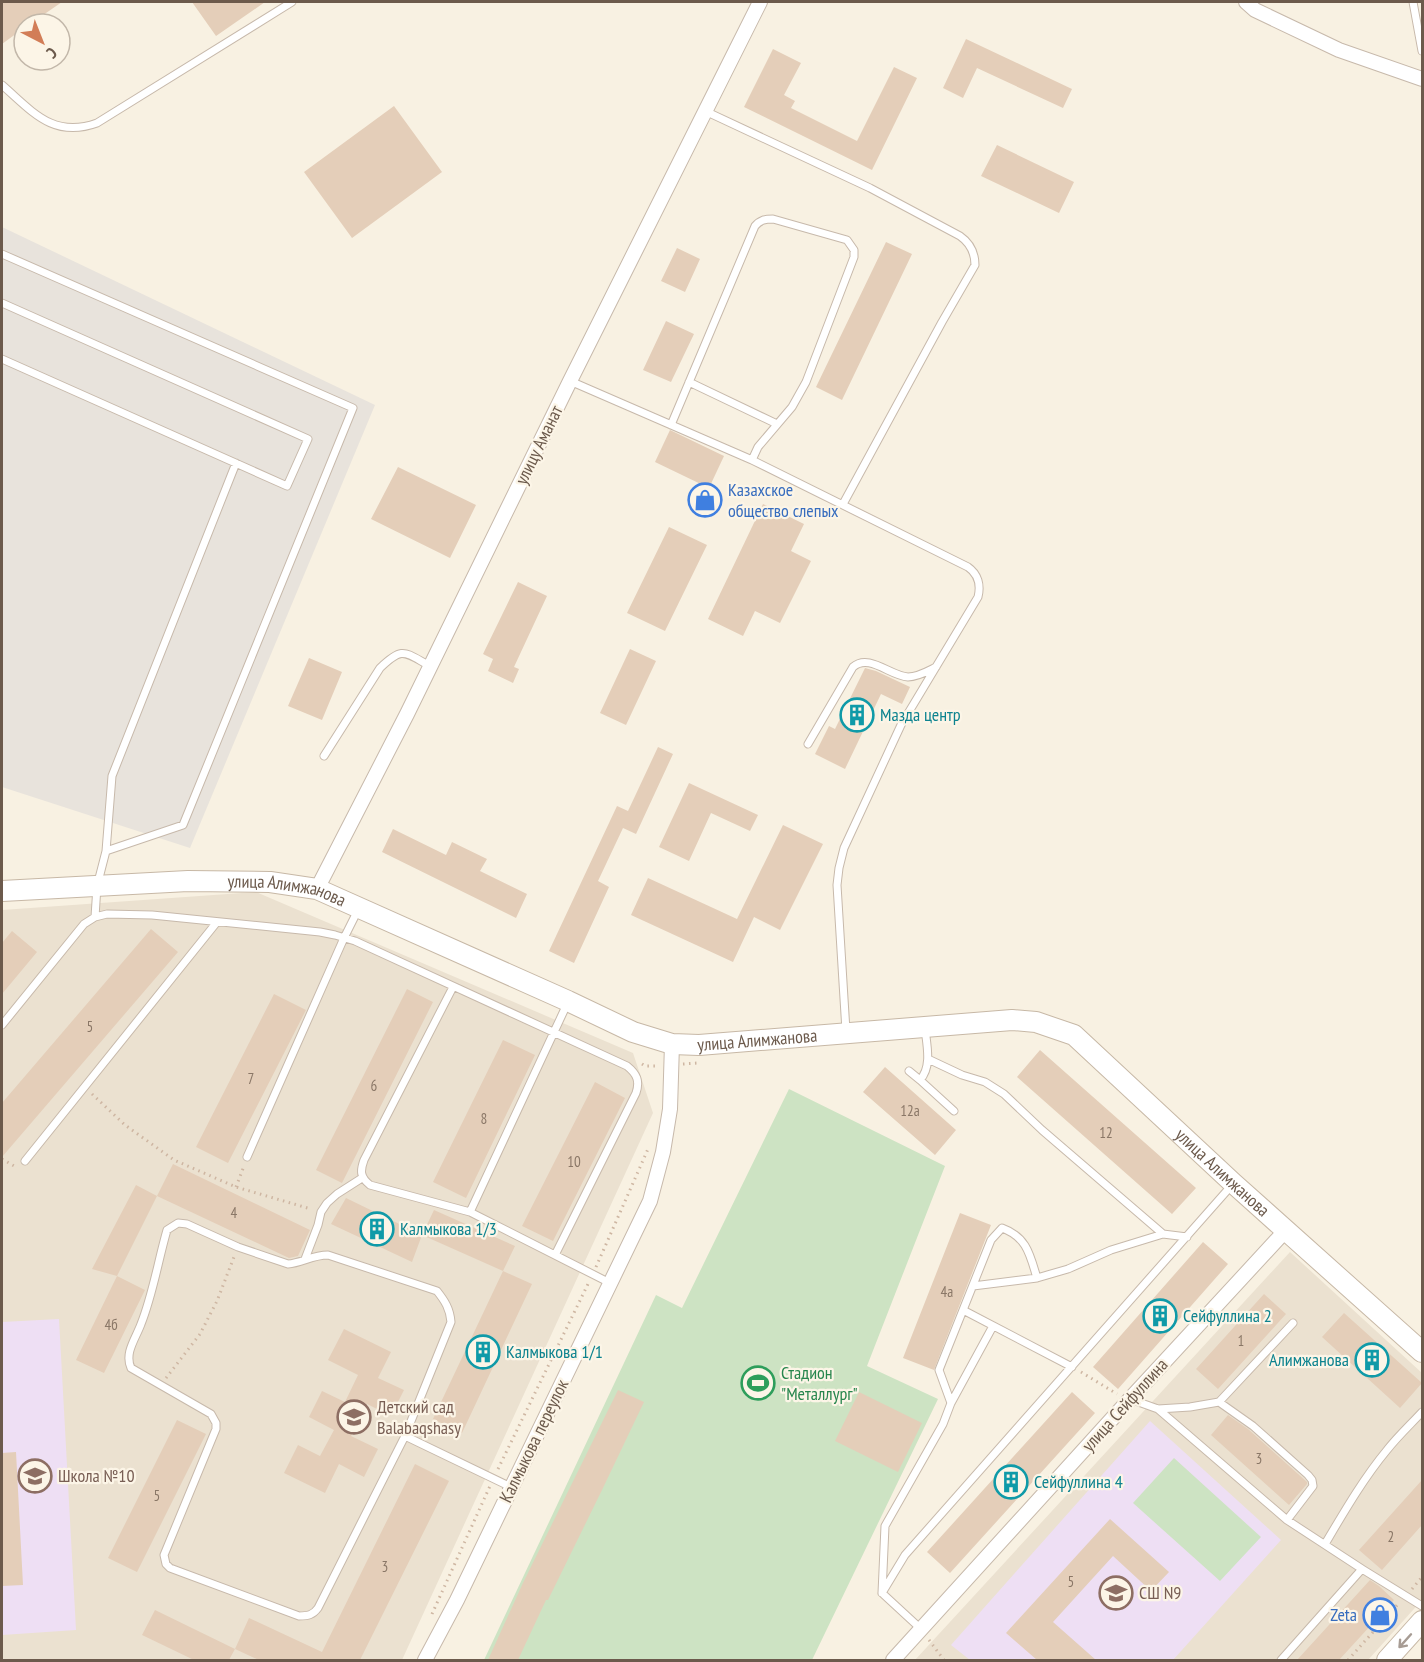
<svg xmlns="http://www.w3.org/2000/svg" width="1424" height="1662" font-family="'PT Sans Narrow',sans-serif">
<style>
.residential{fill:#ebe1d0}
.industrial{fill:#e8e3dc}
.education{fill:#eedff4}
.green{fill:#cde3c3}
.building{fill:#e4ceb9}
.lines{fill:none;stroke-linecap:round;stroke-linejoin:round}
.lane-casing{stroke:#c7b9ab;stroke-width:9}
.street-casing{stroke:#c7b9ab;stroke-width:16}
.secondary-casing{stroke:#c7b8a6;stroke-width:22}
.path{stroke:#ceb6a2;stroke-width:3;stroke-dasharray:1.5 4.5;stroke-linecap:butt}
.lane{stroke:#fff;stroke-width:7}
.street{stroke:#fff;stroke-width:14}
.secondary{stroke:#fff;stroke-width:20}
.oneway{stroke:#a79c94}
.labels{text-anchor:middle;stroke-width:4.5;stroke-linejoin:round;paint-order:stroke}
.number-label{font-size:15px;fill:#8a7767}
.street-label{font-size:18px;fill:#6c5a4c;stroke:#fcf5e7}
.shop-label{font-size:18px;fill:#366cbe;stroke:#fcf5e7;text-anchor:start}
.culture-label{font-size:18px;fill:#0d838f;stroke:#fcf5e7;text-anchor:start}
.leisure-label{font-size:18px;fill:#27864d;stroke:#fcf5e7;text-anchor:start}
.education-label{font-size:18px;fill:#785e54;stroke:#fcf5e7;text-anchor:start}
</style>
<rect width="100%" height="100%" fill="#f8f1e2"/>
<path class="residential" d="M 256,892 L 633,1053 L 653,1113 L 402,1660 L 2,1660 L 2,910 Z
M 1290,1252 L 1422,1373 L 1422,1600 L 1368,1660 L 915,1660 Z"/>
<path class="industrial" d="M 2,227 L 375,405 L 190,848 L 2,787 Z"/>
<path class="education" d="M 59,1319 L 76,1630 L 2,1635 L 2,1322 Z
M 1150,1421 L 1281,1540 L 1173,1660 L 970,1660 L 951,1645 Z"/>
<path class="green" d="M 789,1089 L 945,1166 L 867,1366 L 938,1399 L 812,1660 L 484,1660 L 656,1295 L 682,1308 Z
M 1174,1458 L 1261,1537 L 1220,1581 L 1133,1503 Z"/>
<path class="building" d="M 2,2 L 62,2 L 30,24 L 24,24 L 24,28 L 2,44 Z
M 192,2 L 265,2 L 216,36 Z
M 966,39 L 1072,89 L 1063,108 L 977,68 L 963,98 L 943,88 Z
M 773,49 L 801,63 L 784,95 L 795,101 L 791,108 L 857,141 L 894,67 L 917,78 L 872,170 L 744,107 Z
M 394,106 L 442,172 L 352,238 L 304,172 Z
M 997,145 L 1074,182 L 1059,213 L 981,176 Z
M 886,242 L 912,254 L 842,400 L 816,387 Z
M 677,248 L 700,259 L 685,292 L 661,281 Z
M 666,321 L 694,334 L 671,382 L 643,370 Z
M 670,430 L 724,456 L 709,488 L 655,462 Z
M 398,467 L 476,505 L 450,558 L 371,519 Z
M 763,504 L 804,524 L 791,551 L 811,561 L 780,623 L 755,611 L 743,636 L 708,619 Z
M 669,527 L 707,545 L 665,631 L 627,613 Z
M 518,582 L 547,596 L 514,667 L 519,669 L 513,683 L 488,671 L 493,659 L 483,654 Z
M 630,649 L 656,661 L 626,725 L 600,713 Z
M 309,658 L 342,672 L 322,720 L 288,706 Z
M 865,668 L 876,671 L 910,687 L 902,704 L 881,694 L 845,769 L 815,754 L 829,726 L 835,729 Z
M 658,747 L 673,754 L 636,834 L 623,828 L 598,881 L 609,887 L 574,963 L 549,951 L 617,806 L 628,811 Z
M 689,783 L 758,815 L 750,831 L 711,813 L 689,861 L 659,847 Z
M 783,825 L 823,844 L 780,930 L 754,917 L 733,962 L 631,915 L 648,878 L 737,919 Z
M 393,829 L 446,855 L 452,842 L 487,859 L 480,871 L 527,894 L 516,918 L 382,852 Z
M 151,929 L 178,952 L 2,1157 L 2,1103 Z
M 12,931 L 37,952 L 2,994 L 2,943 Z
M 407,989 L 433,1002 L 342,1183 L 316,1170 Z
M 274,994 L 306,1010 L 228,1163 L 196,1147 Z
M 503,1040 L 535,1055 L 466,1198 L 433,1182 Z
M 1040,1050 L 1196,1188 L 1172,1214 L 1017,1077 Z
M 885,1067 L 956,1130 L 935,1155 L 863,1092 Z
M 595,1082 L 625,1098 L 553,1241 L 522,1226 Z
M 173,1164 L 310,1230 L 298,1256 L 289,1258 L 157,1196 Z
M 136,1185 L 157,1196 L 117,1276 L 92,1269 Z
M 346,1198 L 422,1235 L 412,1262 L 331,1224 Z
M 434,1210 L 515,1246 L 503,1271 L 422,1235 Z
M 960,1213 L 991,1225 L 934,1370 L 903,1358 Z
M 1203,1242 L 1228,1264 L 1118,1389 L 1093,1367 Z
M 503,1271 L 532,1284 L 462,1433 L 433,1419 Z
M 117,1276 L 145,1290 L 104,1373 L 76,1360 Z
M 1264,1294 L 1286,1314 L 1218,1389 L 1196,1369 Z
M 1344,1313 L 1422,1383 L 1400,1408 L 1322,1337 Z
M 344,1329 L 391,1352 L 378,1378 L 404,1390 L 391,1416 L 367,1404 L 351,1436 L 378,1449 L 364,1477 L 339,1464 L 325,1493 L 284,1473 L 298,1445 L 320,1456 L 334,1430 L 309,1417 L 322,1391 L 345,1402 L 358,1375 L 328,1360 Z
M 618,1390 L 644,1402 L 602,1490 L 548,1600 L 546,1600 L 518,1660 L 488,1660 L 523,1583 Z
M 859,1392 L 922,1423 L 898,1472 L 835,1441 Z
M 1072,1392 L 1095,1413 L 950,1573 L 927,1552 Z
M 1228,1415 L 1248,1429 L 1307,1482 L 1307,1484 L 1289,1505 L 1211,1435 Z
M 177,1420 L 206,1434 L 137,1572 L 108,1558 Z
M 16,1452 L 23,1585 L 2,1586 L 2,1453 Z
M 415,1464 L 449,1481 L 360,1660 L 259,1660 L 235,1649 L 249,1618 L 322,1652 Z
M 1422,1480 L 1422,1525 L 1382,1570 L 1359,1550 Z
M 1110,1519 L 1169,1572 L 1151,1591 L 1113,1556 L 1053,1622 L 1096,1660 L 1037,1660 L 1006,1633 Z
M 1370,1580 L 1379,1586 L 1394,1600 L 1339,1660 L 1297,1660 Z
M 155,1610 L 235,1649 L 229,1660 L 194,1660 L 142,1635 Z"/>
<g class="lines">
<g class="lane-casing">
<path id="lane" d="M 1413,2 L 1422,51
M 2,85 C 32,111 53,139 97,123 L 292,2
M 705,111 L 870,188 L 960,236 C 970,243 975,253 975,265 L 942,322 L 843,504
M 2,254 L 353,408 L 183,825 L 106,851 L 97,886 L 95,917
M 2,303 L 308,439 L 287,486 L 2,359
M 570,381 L 752,460 L 968,567 C 978,574 981,585 978,597 L 901,725 L 844,848 L 839,868 L 837,885 L 846,1031
M 689,382 L 777,424
M 671,425 L 755,226 C 760,220 765,219 773,219 L 847,240 L 854,250 L 854,257 L 806,382 L 792,407 L 758,447 L 752,460
M 808,744 L 853,667 C 869,653 890,676 908,677 C 918,677 928,671 936,667
M 324,756 L 380,668 C 403,646 404,652 430,666
M 106,851 L 112,776 L 236,463
M 453,987 L 364,1160 C 360,1171 360,1177 370,1185 L 470,1212 L 610,1283
M 2,1025 L 84,924 L 95,917 L 107,914 L 152,915 L 320,932 L 335,935 L 355,941 L 627,1066 C 637,1074 640,1081 636,1093 L 555,1255
M 928,1059 L 962,1075 L 985,1082 L 1004,1094 L 1042,1130 L 1163,1234
M 909,1071 L 920,1080 C 932,1067 927,1046 925,1029
M 920,1080 L 954,1111
M 247,1157 L 344,938 L 358,910
M 25,1161 L 217,922
M 470,1212 L 568,1002
M 305,1259 L 318,1225 L 321,1212 L 327,1203 L 337,1194 L 362,1178
M 973,1286 L 1037,1278
M 963,1310 L 1072,1367
M 1130,1399 L 1158,1409 L 1190,1407 L 1219,1402 L 1293,1323
M 1219,1402 L 1253,1426 L 1308,1475 L 1312,1480 L 1313,1486 L 1287,1520
M 951,1403 L 993,1326
M 1158,1409 L 1287,1520 L 1362,1569
M 405,1436 L 451,1322 C 450,1309 445,1301 437,1291 L 328,1255 C 312,1255 302,1263 288,1264 L 238,1247 L 187,1224 L 178,1223 L 167,1230 C 158,1261 153,1294 141,1324 C 136,1338 124,1353 131,1368 L 211,1414 L 216,1423 L 216,1429 L 164,1555 L 166,1564 L 170,1568 L 299,1616 C 308,1616 313,1615 318,1608 L 405,1436 L 511,1487
M 1325,1544 C 1344,1512 1363,1479 1387,1450 C 1398,1436 1411,1424 1422,1412
M 882,1593 L 885,1526 L 943,1424 L 951,1403 L 939,1370 L 991,1240 L 1002,1228 C 1027,1237 1030,1255 1037,1278 L 1068,1269 L 1111,1250 L 1163,1234 L 1187,1237
M 921,1629 L 882,1593 L 905,1555 L 1232,1185
M 1281,1660 L 1362,1569 L 1422,1606"/>
</g>
<g class="street-casing">
<path id="street" d="M 1246,2 L 1255,10 L 1339,50 L 1422,79
M 317,889 L 407,714 L 570,381 L 760,2
M 425,1660 L 457,1600 L 650,1201 L 663,1152 L 670,1109 L 672,1044
M 893,1660 L 1130,1399 L 1286,1230"/>
</g>
<g class="secondary-casing">
<g id="secondary">
<path id="s1" d="M 2,891 L 188,881 L 270,882 L 317,889 L 568,1001 L 633,1032 L 672,1044 L 699,1045 L 1012,1020 L 1036,1022 L 1074,1035 L 1233,1183 L 1422,1352"/>
<path d="M 1387,1660 L 1422,1621"/>
</g>
</g>
<path class="path" d="M 642,1064 L 645,1066 L 659,1066
M 683,1064 L 698,1063
M 92,1094 L 125,1125 L 174,1160 L 236,1187 L 311,1209
M 2,1159 L 16,1167
M 236,1187 L 244,1166
M 596,1267 L 648,1149
M 1081,1372 L 1117,1394
M 166,1378 L 200,1334 L 217,1301 L 234,1257
M 498,1469 L 588,1284
M 1412,1589 L 1422,1577
M 432,1614 L 490,1486
M 929,1640 L 944,1660
M 1348,1660 L 1399,1603"/>
<use href="#lane" class="lane"/>
<use href="#street" class="street"/>
<use href="#secondary" class="secondary"/>
</g>
<defs><path id="oneway-shaft" d="M-6 0H5M1.5-3L5.5 0L1.5 3" fill="none" stroke-width="1.6" stroke-linecap="round" stroke-linejoin="round" transform="scale(1.5)"/></defs>
<use class="oneway" href="#oneway-shaft" transform="translate(1405 1641) rotate(132)"/>
<defs>
<g id="shop-ring" transform="scale(1.725)"><circle r="9.5" fill="#fcf5e7" stroke="#3f7fe0" stroke-width="1.5"/><path d="M-5-2.5h2.3a2.7 3.5 0 0 1 5.4 0H5L5.5 6h-11ZM-1.5-2.5h3a1.5 2.3 0 0 0-3 0Z" fill="#3f7fe0"/></g>
<g id="building-ring" transform="scale(1.725)"><circle r="9.5" fill="#fcf5e7" stroke="#0f9aa8" stroke-width="1.5"/><path d="M-4-6H4V6H1V3H-1V6H-4ZM-2.5-4.3h1.7v1.8h-1.7ZM.8-4.3h1.7v1.8H.8ZM-2.5-1h1.7V.8h-1.7ZM.8-1h1.7V.8H.8Z" fill="#0f9aa8"/></g>
<g id="stadium-ring" transform="scale(1.725)"><circle r="9.5" fill="#fcf5e7" stroke="#2e9e5b" stroke-width="1.5"/><path d="M0-5a6.5 5 0 1 0 0 10a6.5 5 0 1 0 0-10ZM-3.5-1.8h7v3.6h-7Z" fill="#2e9e5b"/></g>
<g id="school-ring" transform="scale(1.725)"><circle r="9.5" fill="#fcf5e7" stroke="#8d6e63" stroke-width="1.5"/><path d="M0-5L7-2L0 1L-7-2ZM-4 1L0 2.5L4 1V4Q0 6-4 4Z" fill="#8d6e63"/></g>
</defs>
<g fill-rule="evenodd">
<use href="#shop-ring" x="705" y="500"/>
<use href="#building-ring" x="857" y="715"/>
<use href="#building-ring" x="377" y="1229"/>
<use href="#building-ring" x="1160" y="1316"/>
<use href="#building-ring" x="483" y="1352"/>
<use href="#building-ring" x="1372" y="1360"/>
<use href="#stadium-ring" x="758" y="1383"/>
<use href="#school-ring" x="354" y="1417"/>
<use href="#school-ring" x="35" y="1476"/>
<use href="#building-ring" x="1011" y="1482"/>
<use href="#school-ring" x="1116" y="1593"/>
<use href="#shop-ring" x="1380" y="1615"/>
</g>
<g class="labels">
<g class="number-label">
<text x="90" y="1032">5</text>
<text x="251" y="1084">7</text>
<text x="374" y="1091">6</text>
<text x="910" y="1116">12а</text>
<text x="484" y="1124">8</text>
<text x="1106" y="1138">12</text>
<text x="574" y="1167">10</text>
<text x="234" y="1218">4</text>
<text x="947" y="1297">4а</text>
<text x="111" y="1330">4б</text>
<text x="1241" y="1346">1</text>
<text x="1259" y="1464">3</text>
<text x="157" y="1501">5</text>
<text x="1391" y="1542">2</text>
<text x="385" y="1572">3</text>
<text x="1071" y="1587">5</text>
</g>
<g class="street-label">
<text transform="translate(539 445) rotate(-64)" y="6">улицу Аманат</text>
<text dy="6" stroke="none"><textPath href="#s1" startOffset="286">улица Алимжанова</textPath></text>
<text dy="6" stroke="none"><textPath href="#s1" startOffset="789">улица Алимжанова</textPath></text>
<text dy="6" stroke="none"><textPath href="#s1" startOffset="1311">улица Алимжанова</textPath></text>
<text transform="translate(1125 1405) rotate(-48)" y="6">улица Сейфуллина</text>
<text transform="translate(534 1441) rotate(-64)" y="6">Калмыкова переулок</text>
</g>
<g class="shop-label">
<text x="728" y="496">Казахское<tspan x="728" dy="21">общество слепых</tspan></text>
<text x="1357" y="1621" text-anchor="end">Zeta</text>
</g>
<g class="culture-label">
<text x="880" y="721">Мазда центр</text>
<text x="400" y="1235">Калмыкова 1/3</text>
<text x="1183" y="1322">Сейфуллина 2</text>
<text x="506" y="1358">Калмыкова 1/1</text>
<text x="1349" y="1366" text-anchor="end">Алимжанова</text>
<text x="1034" y="1488">Сейфуллина 4</text>
</g>
<g class="leisure-label">
<text x="781" y="1379">Стадион<tspan x="781" dy="21">"Металлург"</tspan></text>
</g>
<g class="education-label">
<text x="377" y="1413">Детский сад<tspan x="377" dy="21">Balabaqshasy</tspan></text>
<text x="58" y="1482">Школа №10</text>
<text x="1139" y="1599">СШ N9</text>
</g>
</g>
<rect width="1424" height="1662" fill="none" stroke="#6c5a4c" stroke-width="6"/>
<g transform="translate(42 42) rotate(138)"><circle r="28" fill="#fcf5e7" stroke="#c2b7a9" stroke-width="1.5"/>
<path d="M0-4.5L10 22L0 15L-10 22Z" fill="#d27d57"/>
<text y="-9" font-size="16" font-weight="bold" text-anchor="middle" fill="#6c5a4c">С</text>
</g>
</svg>
